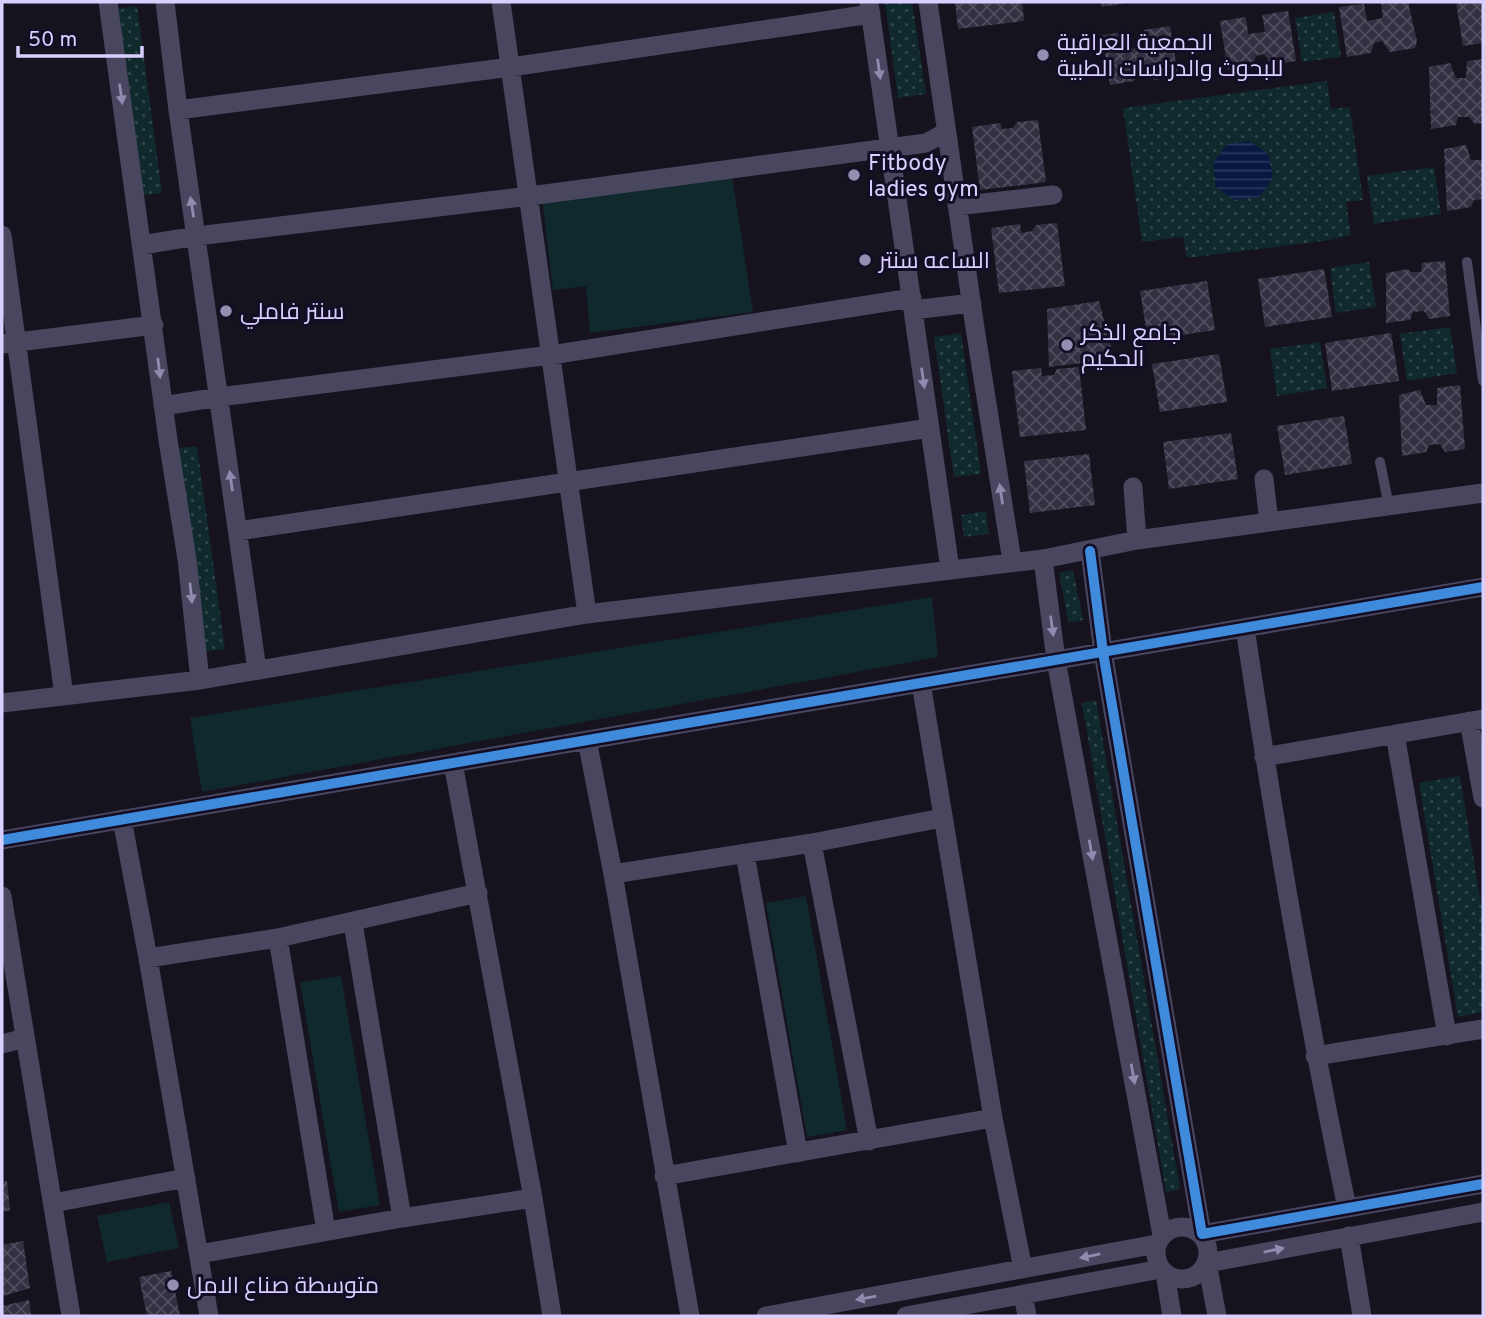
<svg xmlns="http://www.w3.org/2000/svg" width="1485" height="1318" font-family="Overpass,Cairo,sans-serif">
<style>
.grass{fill:url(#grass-dots)}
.green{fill:#10292d}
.water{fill:url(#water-rules)}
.building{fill:url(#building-cross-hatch)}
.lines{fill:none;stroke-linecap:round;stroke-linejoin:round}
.service{stroke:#494660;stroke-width:10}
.minor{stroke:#494660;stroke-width:19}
.cycleway-casing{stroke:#130d25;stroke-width:15}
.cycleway{stroke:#408adc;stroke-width:10}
.oneway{fill:#928bb0}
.poi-dot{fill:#958eb1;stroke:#130d25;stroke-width:2.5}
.labels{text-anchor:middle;stroke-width:6;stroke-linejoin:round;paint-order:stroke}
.poi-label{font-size:23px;fill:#dad0ff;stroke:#130d25;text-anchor:start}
</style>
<defs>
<pattern id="grass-dots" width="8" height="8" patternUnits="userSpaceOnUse" patternTransform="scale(1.75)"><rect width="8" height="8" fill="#10292d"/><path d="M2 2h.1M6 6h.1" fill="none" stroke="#32474c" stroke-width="1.8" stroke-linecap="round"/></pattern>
<pattern id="water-rules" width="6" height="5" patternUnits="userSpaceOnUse" patternTransform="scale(1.75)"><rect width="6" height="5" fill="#071841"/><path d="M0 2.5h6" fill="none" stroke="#2b395e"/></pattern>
<pattern id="building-cross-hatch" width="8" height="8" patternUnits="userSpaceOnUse" patternTransform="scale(1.75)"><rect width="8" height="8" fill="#343041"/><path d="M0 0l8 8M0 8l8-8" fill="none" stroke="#514d5e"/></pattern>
</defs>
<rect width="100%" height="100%" fill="#16131f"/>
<path class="grass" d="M 885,2 L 912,2 L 926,94 L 898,98 Z
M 137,6 L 162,193 L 136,196 L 110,10 Z
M 1334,12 L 1341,57 L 1302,62 L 1295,18 Z
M 1327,81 L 1331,109 L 1350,107 L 1363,200 L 1346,202 L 1351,235 L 1330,240 L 1187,258 L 1183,237 L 1142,242 L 1123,108 Z
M 1434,167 L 1441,214 L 1374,224 L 1367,176 Z
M 1369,262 L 1376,307 L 1336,313 L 1330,268 Z
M 1450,327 L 1457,373 L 1407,381 L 1400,334 Z
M 961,333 L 981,474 L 954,477 L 934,337 Z
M 1320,342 L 1327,388 L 1277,396 L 1270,349 Z
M 197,446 L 225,649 L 200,652 L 172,449 Z
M 986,511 L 989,534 L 964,537 L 961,515 Z
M 1073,570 L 1083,620 L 1069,623 L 1059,573 Z
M 1096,700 L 1180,1189 L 1166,1192 L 1082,703 Z
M 1460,776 L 1483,916 L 1483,1012 L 1458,1017 L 1419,783 Z"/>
<path class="green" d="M 732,176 L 753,312 L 590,333 L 586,286 L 553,290 L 542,198 Z
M 932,597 L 938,657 L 202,792 L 190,718 Z
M 806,896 L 847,1130 L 807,1137 L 766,903 Z
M 341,976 L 380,1205 L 339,1212 L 300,982 Z
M 169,1202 L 179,1248 L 107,1262 L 97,1216 Z"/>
<path class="water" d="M 1249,141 L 1269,155 L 1273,179 L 1259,197 L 1234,200 L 1216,187 L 1213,163 L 1227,144 Z"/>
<path class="building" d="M 955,2 L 1022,2 L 1024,21 L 958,29 Z
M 1101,2 L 1126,2 L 1127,3 L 1102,7 Z
M 1381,2 L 1408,2 L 1417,41 L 1415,48 L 1390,52 L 1382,41 L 1374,43 L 1371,53 L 1347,57 L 1339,7 L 1364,4 L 1367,21 L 1383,18 Z
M 1456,2 L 1482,2 L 1483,43 L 1463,46 Z
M 1288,11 L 1296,61 L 1272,65 L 1264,54 L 1256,56 L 1252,66 L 1228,70 L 1220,21 L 1246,17 L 1248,34 L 1265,32 L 1262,15 Z
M 1170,26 L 1178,76 L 1154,80 L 1146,69 L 1138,71 L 1134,81 L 1110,85 L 1102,35 L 1128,32 L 1130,49 L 1147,46 L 1144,30 Z
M 1483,59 L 1483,123 L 1475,124 L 1469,117 L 1458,117 L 1456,125 L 1431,129 L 1429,67 L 1450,63 L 1456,78 L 1466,78 L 1467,61 Z
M 1038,120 L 1046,182 L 980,190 L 972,127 L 1000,123 L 1002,129 L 1013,128 L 1017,122 Z
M 1466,145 L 1471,160 L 1483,160 L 1483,199 L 1474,200 L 1471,207 L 1447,211 L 1444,149 Z
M 1057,223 L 1065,286 L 999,293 L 991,228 L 1020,224 L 1021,233 L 1032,231 L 1036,225 Z
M 1445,261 L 1450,316 L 1429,319 L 1424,311 L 1413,312 L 1410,320 L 1386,323 L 1386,273 L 1408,269 L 1410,272 L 1421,272 L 1422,263 Z
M 1324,269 L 1332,317 L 1265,327 L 1258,279 Z
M 1207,281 L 1215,330 L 1148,340 L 1140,291 Z
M 1099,301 L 1114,359 L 1049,367 L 1047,309 Z
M 1391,333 L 1399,381 L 1332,391 L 1325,343 Z
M 1219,354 L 1227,402 L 1160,412 L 1152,364 Z
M 1079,367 L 1086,430 L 1020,437 L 1012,371 L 1041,368 L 1042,376 L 1054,375 L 1057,369 Z
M 1460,385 L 1465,449 L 1445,452 L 1440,444 L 1429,445 L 1426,452 L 1402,456 L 1399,395 L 1420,390 L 1426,405 L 1437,405 L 1437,388 Z
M 1344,416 L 1352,464 L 1285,475 L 1277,426 Z
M 1231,433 L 1238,479 L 1169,489 L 1163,442 Z
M 1089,454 L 1095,505 L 1030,513 L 1024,461 Z
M 7,1181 L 10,1210 L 2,1212 L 2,1182 Z
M 23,1241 L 30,1288 L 3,1296 L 2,1245 Z
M 171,1271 L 180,1316 L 147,1316 L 139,1277 Z
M 29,1300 L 31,1316 L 2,1316 L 2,1306 Z"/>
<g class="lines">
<path class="service" d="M 1467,262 L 1483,381
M 1380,462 L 1389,507"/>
<path class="minor" d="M 108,2 L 168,440 L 187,559 L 200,680
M 165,2 L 178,110 L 257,670
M 501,2 L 587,614
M 928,2 L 975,328 L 1012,561
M 869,3 L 950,569
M 178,110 L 511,67 L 871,14
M 957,206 L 1053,195
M 2,235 L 64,696
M 142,245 L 197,236 L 530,196 L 926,143 L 946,132
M 913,310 L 972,303
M 2,344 L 154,325
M 163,406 L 219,397 L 551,355 L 912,298
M 1264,479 L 1269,522
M 1133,487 L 1137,540
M 238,531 L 930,428
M 1090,551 L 1103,652 L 1202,1234 L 1483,1184
M 1043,559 L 1056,660 L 1162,1235
M 1245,628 C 1274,822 1307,1016 1347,1208
M 921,683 L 993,1118 L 1023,1269
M 2,703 L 200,680 L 587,614 L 1043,559 L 1137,540 L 1483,493
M 1469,721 L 1483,798
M 1395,734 L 1447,1036
M 587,740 L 613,874 L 690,1316
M 1264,757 L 1483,719
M 453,763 L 533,1198 L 552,1316
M 122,819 L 148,958 L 209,1316
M 2,840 L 1483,587
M 812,843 L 869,1141
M 745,854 L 798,1153
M 613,874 L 812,843 L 942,818
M 2,896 L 71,1316
M 353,923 L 402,1218
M 278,938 L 326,1231
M 148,958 L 278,938 L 478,893
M 2,1044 L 25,1038
M 1315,1056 L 1483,1029
M 664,1176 L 993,1118
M 53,1203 L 186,1178
M1156 1253a26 26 0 1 1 52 0a26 26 0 1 1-52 0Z
M 1349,1236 L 1362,1316
M 199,1254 L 402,1218 L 533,1198
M 1165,1273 L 1172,1316
M 1023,1294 L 1027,1316
M 766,1316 L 1157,1244
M 906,1316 L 1161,1269
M 1217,1316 L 1207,1263 L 1483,1212"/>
<g class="cycleway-casing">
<path id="cycleway" d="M 1090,551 L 1103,652 L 1202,1234 L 1483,1184
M 2,840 L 1483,587"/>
</g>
<use href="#cycleway" class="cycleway"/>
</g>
<defs><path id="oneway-solid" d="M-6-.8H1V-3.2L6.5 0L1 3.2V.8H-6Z" transform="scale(1.75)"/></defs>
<g class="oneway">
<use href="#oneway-solid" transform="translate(879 69) rotate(82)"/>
<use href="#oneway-solid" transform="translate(121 94) rotate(82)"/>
<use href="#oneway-solid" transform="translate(192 207) rotate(-99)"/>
<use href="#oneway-solid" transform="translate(159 368) rotate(83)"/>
<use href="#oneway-solid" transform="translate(923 378) rotate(82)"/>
<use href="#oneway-solid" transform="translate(231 481) rotate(-98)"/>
<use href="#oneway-solid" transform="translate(1001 494) rotate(-99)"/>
<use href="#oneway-solid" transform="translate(191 593) rotate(84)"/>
<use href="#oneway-solid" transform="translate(1052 626) rotate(82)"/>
<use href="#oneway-solid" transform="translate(1091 850) rotate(80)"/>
<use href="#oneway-solid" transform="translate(1133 1074) rotate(80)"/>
<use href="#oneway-solid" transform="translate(1274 1250) rotate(-11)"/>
<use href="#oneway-solid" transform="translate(1090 1256) rotate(169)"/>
<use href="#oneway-solid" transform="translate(866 1298) rotate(170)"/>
</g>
<g class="poi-dot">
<circle cx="1043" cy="55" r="7"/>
<circle cx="854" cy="175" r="7"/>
<circle cx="865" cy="260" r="7"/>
<circle cx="226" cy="311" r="7"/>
<circle cx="1067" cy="345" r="7"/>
<circle cx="173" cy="1285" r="7"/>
</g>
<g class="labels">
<g class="poi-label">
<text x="1057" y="50">الجمعية العراقية<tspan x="1057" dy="26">للبحوث والدراسات الطبية</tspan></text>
<text x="868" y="170">Fitbody<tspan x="868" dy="26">ladies gym</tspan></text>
<text x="879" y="268">الساعه سنتر</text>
<text x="240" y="319">سنتر فاملي</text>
<text x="1081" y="340">جامع الذكر<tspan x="1081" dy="26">الحكيم</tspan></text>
<text x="187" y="1293">متوسطة صناع الامل</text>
</g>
</g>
<rect width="1485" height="1318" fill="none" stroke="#dad0ff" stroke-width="7"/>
<path d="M18 46v10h124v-10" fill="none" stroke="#dad0ff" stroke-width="3.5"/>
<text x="28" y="46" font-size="21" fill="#dad0ff" stroke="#130d25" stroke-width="5" paint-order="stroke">50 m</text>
</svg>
